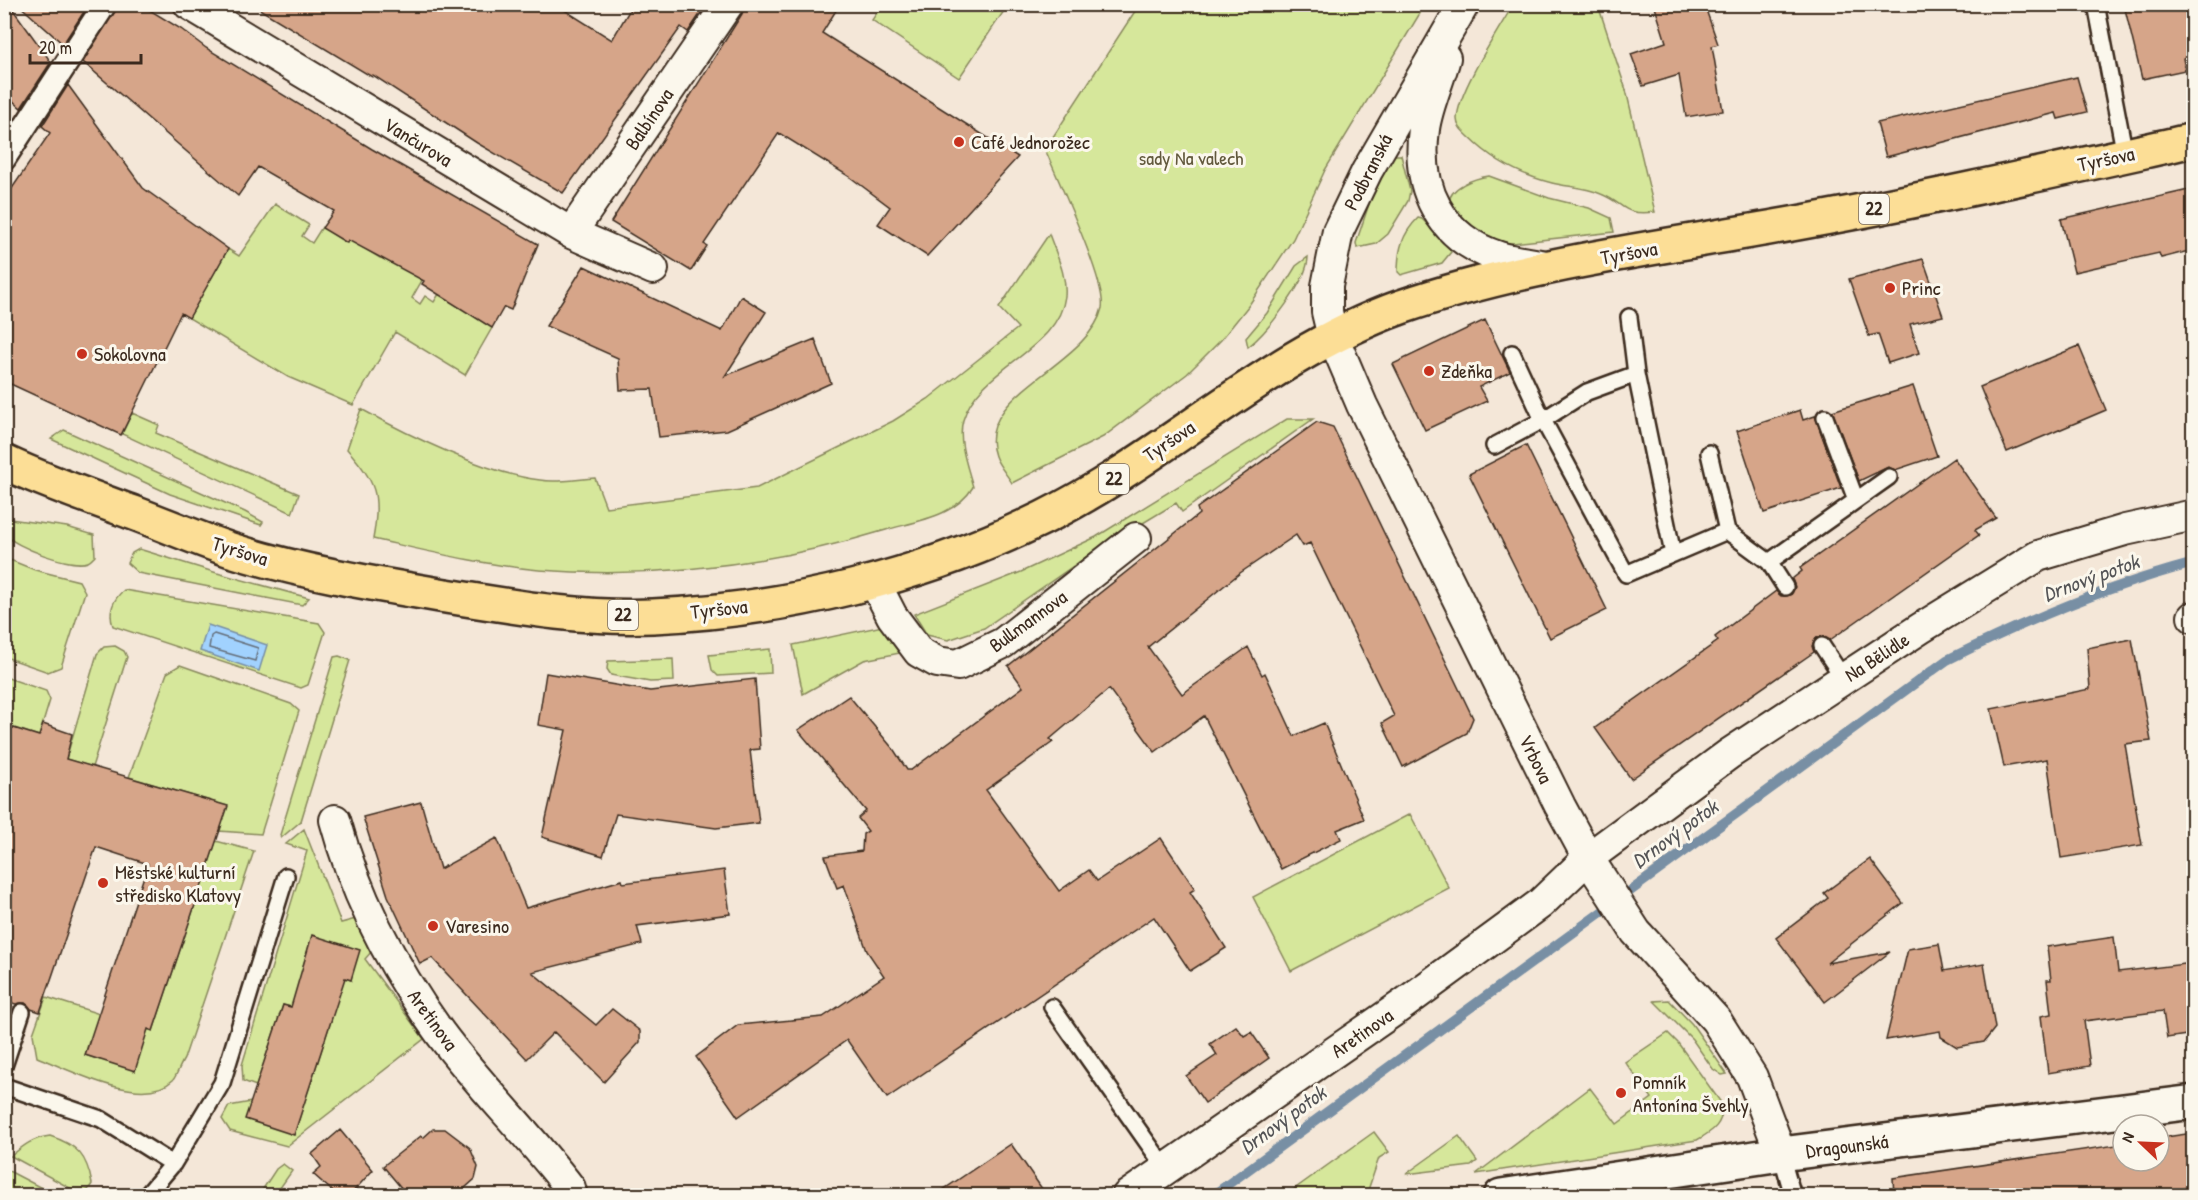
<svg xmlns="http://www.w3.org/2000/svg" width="2198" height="1200" font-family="'Patrick Hand',sans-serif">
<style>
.green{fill:#d6e79b;stroke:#88885c;stroke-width:1.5;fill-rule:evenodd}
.water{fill:#a1d2fe;stroke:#788fa4;stroke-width:1.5}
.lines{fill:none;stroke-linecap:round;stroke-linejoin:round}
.shore{stroke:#646d78;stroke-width:1.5}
.stream{stroke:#788fa4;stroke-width:10}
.building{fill:#d6a589;stroke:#3b2a1e;stroke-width:1.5}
.service-casing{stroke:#3b2a1e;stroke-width:20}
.pedestrian-casing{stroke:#3b2a1e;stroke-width:27}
.minor-casing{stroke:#3b2a1e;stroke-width:34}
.tertiary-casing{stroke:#3b2a1e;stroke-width:38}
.primary-casing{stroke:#3b2a1e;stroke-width:38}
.service{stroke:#fbf7ec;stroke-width:15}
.pedestrian{stroke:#fbf7ec;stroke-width:22}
.minor{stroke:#fbf7ec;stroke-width:30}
.tertiary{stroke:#fbf7ec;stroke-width:33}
.primary{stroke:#fcde96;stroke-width:33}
.poi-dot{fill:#c8321e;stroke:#fbf7ec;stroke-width:2}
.labels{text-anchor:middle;stroke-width:6;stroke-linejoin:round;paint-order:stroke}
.shield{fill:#fbf7ec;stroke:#75685c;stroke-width:1.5}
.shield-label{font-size:18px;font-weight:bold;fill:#3b2a1e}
.street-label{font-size:20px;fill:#3b2a1e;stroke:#fbf7ec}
.poi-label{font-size:20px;fill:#3b2a1e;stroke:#fbf7ec;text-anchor:start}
.park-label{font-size:20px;fill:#62593d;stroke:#fbf7ec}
.water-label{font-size:21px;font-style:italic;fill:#545456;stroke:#fbf7ec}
</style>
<rect width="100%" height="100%" fill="#f4e7d8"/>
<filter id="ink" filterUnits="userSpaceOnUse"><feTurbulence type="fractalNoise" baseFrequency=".0167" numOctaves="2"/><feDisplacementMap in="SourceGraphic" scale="12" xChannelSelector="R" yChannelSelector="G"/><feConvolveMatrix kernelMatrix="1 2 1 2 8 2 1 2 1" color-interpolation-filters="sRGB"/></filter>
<g filter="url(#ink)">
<path class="green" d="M 882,5 L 882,4 L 1008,5 L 959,78 L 872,20 Z
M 1139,5 L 1425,5 L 1325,170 L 1293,239 L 1249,305 L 1221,340 L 1187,374 L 1103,437 L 1012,483 C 1007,475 998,465 995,456 C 973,394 1089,365 1102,308 C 1107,283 1057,178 1045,149 Z
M 1513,5 L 1598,5 L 1626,90 L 1655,212 C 1621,216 1626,204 1601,194 C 1585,187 1568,187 1552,183 C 1520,175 1492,160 1469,137 C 1464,132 1457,127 1457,119 C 1458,91 1498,31 1513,5 Z
M 1394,155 L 1401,155 L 1410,191 L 1408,201 L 1388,234 L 1376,244 L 1357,248 L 1356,243 L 1372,195 Z
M 1489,176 L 1549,198 L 1589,208 L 1611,218 L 1614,232 L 1504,244 C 1480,236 1466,222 1449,204 C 1448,187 1475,178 1489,176 Z
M 275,204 L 309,225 L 302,236 L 312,243 L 322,227 L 346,243 L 349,239 L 380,258 L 387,249 L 425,275 L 412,298 L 420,304 L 425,296 L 434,302 L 439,294 L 492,328 L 465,375 L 395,332 L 353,405 L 288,377 L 189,318 L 228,249 L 239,256 Z
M 1418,218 L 1422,219 L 1449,246 L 1451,252 L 1442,263 L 1401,275 L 1398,272 C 1398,250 1402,234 1418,218 Z
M 1049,234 C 1056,254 1067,275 1065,296 C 1059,350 979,367 963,420 C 957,440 968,468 973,487 C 956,516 917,521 886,530 C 774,564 656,579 539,570 C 483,565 427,551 373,539 C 381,495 376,482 347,449 L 361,409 C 408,435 487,474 540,480 C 557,483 577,479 595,478 L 606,507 L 757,488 L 893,421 L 928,399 L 1018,328 L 999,308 Z
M 1308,257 C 1308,281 1267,332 1248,347 L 1246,338 L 1267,313 L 1296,266 Z
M 132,413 L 159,425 L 156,433 L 299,494 L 293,511 L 292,513 L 122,434 Z
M 1287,419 L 1313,419 L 1182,512 L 1176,503 L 1085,558 L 984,628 L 948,640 L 927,635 L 914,614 L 1021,572 L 1096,537 Z
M 64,430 L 245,512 L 263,522 L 261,525 L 170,494 L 51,439 Z
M 10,519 L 67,527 L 94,535 L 95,556 C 93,558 91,561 88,562 C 72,568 14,547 5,534 L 5,525 Z
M 139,549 L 217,573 L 309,598 L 302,605 L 138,573 L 127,563 L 132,553 Z
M 5,558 L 35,570 L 79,581 L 85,592 L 61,667 L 48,672 L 5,657 Z
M 124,590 L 319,623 L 325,632 L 308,685 L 301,688 L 113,626 C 108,612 113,599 124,590 Z
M 887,625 L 900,653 L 864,660 L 803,694 L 793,645 Z
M 115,646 L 124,651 L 127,657 L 92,767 L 66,759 L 97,654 L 104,647 Z
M 770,649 L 771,673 L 718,676 L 712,670 L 709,655 Z
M 339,656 L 350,660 L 301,821 L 281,838 L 280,835 L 334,657 Z
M 673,659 L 674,681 L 650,682 L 611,675 L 607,669 L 608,661 Z
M 180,665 L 291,704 L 299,711 L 261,834 L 219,831 L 227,806 L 129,777 L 167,673 Z
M 5,677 L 46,691 L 50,700 L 39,736 L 5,725 Z
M 1410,814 L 1449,888 L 1291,971 L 1253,897 Z
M 304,829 L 341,923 L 356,919 L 372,951 L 365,959 L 424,1039 L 287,1146 L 230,1131 L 222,1119 L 229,1106 L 251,1102 L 294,1134 L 331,1021 L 283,1005 L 256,1086 L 243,1081 L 242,1065 L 307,851 L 286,844 ZM 312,936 L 351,980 L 303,966 Z
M 216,841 L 254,851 L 184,1059 C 180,1065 177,1075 173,1080 C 143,1109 70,1070 37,1057 L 33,1034 L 46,997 L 153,1031 ZM 89,1041 L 105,1046 L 100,1060 L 85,1055 Z
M 1669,1000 L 1692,1024 L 1727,1074 L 1722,1075 L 1713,1069 L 1692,1039 L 1654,1001 Z
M 1668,1033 L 1678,1043 L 1722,1104 C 1724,1124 1713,1131 1697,1140 L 1476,1174 L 1590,1088 L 1617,1124 L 1652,1098 L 1625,1062 Z
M 1374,1132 L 1389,1152 L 1379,1158 L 1368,1190 L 1334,1195 L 1286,1195 Z
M 50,1136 C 78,1145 87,1156 92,1184 L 88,1190 L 79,1193 L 11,1156 C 24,1145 33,1138 50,1136 Z
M 1459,1136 L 1477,1161 L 1471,1166 L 1406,1174 Z
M 283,1164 L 292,1171 L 275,1195 L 259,1195 L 276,1169 Z
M 5,1169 L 55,1195 L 5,1195 Z"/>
<path class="water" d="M 208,625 L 267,645 L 259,671 L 200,651 Z"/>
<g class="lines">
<path class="shore" d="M 214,634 L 258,648 L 255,661 L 209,648 L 211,636 Z"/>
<path class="stream" d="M 1212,1196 L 1947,660 C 2027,620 2107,586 2194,563"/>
</g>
<path class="building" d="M 4,4 L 9,4 L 51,62 L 21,108 L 4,93 Z
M 18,4 L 89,4 L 63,44 Z
M 118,4 L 140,4 L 181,29 L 206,48 L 372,149 L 538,244 L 511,310 L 504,307 L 492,328 L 422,284 L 424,281 L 348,240 L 347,243 L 322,228 L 334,211 L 258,167 L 238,196 L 83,62 Z
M 251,4 L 555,4 L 612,40 L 633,4 L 707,4 L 688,32 L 681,27 L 563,193 L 477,143 L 373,75 L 372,77 Z
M 745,4 L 840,4 L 822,33 L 1018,157 L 927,256 L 878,224 L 890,207 L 850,177 L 779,133 L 704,244 L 707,246 L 691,271 L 611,222 L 742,14 Z
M 1654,4 L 1704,4 L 1718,44 L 1712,46 L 1723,111 L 1686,117 L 1679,75 L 1643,86 L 1631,54 L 1666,42 Z
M 2143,4 L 2193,4 L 2193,56 L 2183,58 L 2185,70 L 2142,79 L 2125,9 Z
M 2077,77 L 2087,112 L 2058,119 L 2056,113 L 1886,157 L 1877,123 Z
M 68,85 L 143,188 L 228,249 L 189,318 L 181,313 L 121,435 L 4,381 L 4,200 L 50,133 L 42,126 Z
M 2193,189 L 2193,250 L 2161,258 L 2159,253 L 2074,272 L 2061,219 Z
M 1923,259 L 1943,316 L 1910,324 L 1919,353 L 1888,363 L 1878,334 L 1869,336 L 1849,279 Z
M 584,266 L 722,331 L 741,296 L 766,312 L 725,376 L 815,339 L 831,383 L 727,430 L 659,437 L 652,389 L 620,390 L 618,358 L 546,326 Z
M 1485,320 L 1510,372 L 1479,387 L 1487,401 L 1425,430 L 1393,364 Z
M 2079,346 L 2106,410 L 2007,452 L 1980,387 Z
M 1913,386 L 1937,456 L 1895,470 L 1888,467 L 1859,481 L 1832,411 Z
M 1800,410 L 1803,420 L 1815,416 L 1841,488 L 1764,513 L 1737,431 Z
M 1317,422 L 1333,427 L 1473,718 L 1467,733 L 1403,767 L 1382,723 L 1394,716 L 1310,543 L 1303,546 L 1296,535 L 1240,573 L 1148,647 L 1182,694 L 1248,647 L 1262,675 L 1265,673 L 1294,736 L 1324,723 L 1364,819 L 1337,830 L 1341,839 L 1281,869 L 1204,716 L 1155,752 L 1109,689 L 1050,739 L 1053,742 L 986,790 L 1059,891 L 1089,870 L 1097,881 L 1161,838 L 1195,889 L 1190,892 L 1226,948 L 1190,971 L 1154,917 L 887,1098 L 847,1040 L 738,1117 L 696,1057 L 738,1025 L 823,1017 L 884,976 L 867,951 L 844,885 L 837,888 L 825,856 L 862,851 L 863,834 L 868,831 L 858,818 L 866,811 L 798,730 L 849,696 L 894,750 L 907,770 L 911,770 L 1023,687 L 1008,666 L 1199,514 L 1197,508 Z
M 1526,445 L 1607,610 L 1550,638 L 1469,474 Z
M 1954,458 L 1996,518 L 1975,530 L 1979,535 L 1830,640 L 1822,636 L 1816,638 L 1812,646 L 1814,652 L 1631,779 L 1595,728 L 1718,641 L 1715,637 L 1776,591 L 1781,596 L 1791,595 L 1795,587 L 1792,579 L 1802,571 L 1800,568 Z
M 2132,639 L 2151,741 L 2125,744 L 2142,845 L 2061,858 L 2047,759 L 2004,767 L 1991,709 L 2090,689 L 2087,648 Z
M 546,673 L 650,691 L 755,679 L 760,749 L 750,750 L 759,823 L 716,828 L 616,814 L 603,856 L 542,837 L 566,730 L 538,725 Z
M 43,724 L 72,734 L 66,759 L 228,806 L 153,1031 L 148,1029 L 135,1071 L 85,1055 L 148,864 L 96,847 L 40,1012 L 31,1009 L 25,1003 L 16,1004 L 4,1001 L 4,725 L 39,736 Z
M 421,802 L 440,869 L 497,838 L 526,908 L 622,880 L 623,883 L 724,870 L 730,914 L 637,926 L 642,944 L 532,972 L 596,1025 L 612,1009 L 640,1031 L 640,1042 L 604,1082 L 554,1032 L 527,1059 L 432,958 L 420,964 L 388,896 L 363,817 Z
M 1870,859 L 1903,903 L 1827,963 L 1890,952 L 1825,1002 L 1776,938 L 1828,898 L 1824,893 Z
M 312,935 L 360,950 L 351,980 L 345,978 L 294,1135 L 245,1119 L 283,1005 L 291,1007 Z
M 2114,937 L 2118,972 L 2193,963 L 2193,1034 L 2167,1038 L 2163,1011 L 2084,1021 L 2090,1066 L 2048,1073 L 2041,1016 L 2051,1014 L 2047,980 L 2051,980 L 2047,947 Z
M 1939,944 L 1944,971 L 1984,964 L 1995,1028 L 1984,1042 L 1957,1047 L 1941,1037 L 1940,1031 L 1886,1040 L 1908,949 Z
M 1236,1026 L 1244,1036 L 1251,1032 L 1269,1058 L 1205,1103 L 1186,1076 L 1217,1055 L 1210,1044 Z
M 433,1129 L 445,1129 L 470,1148 L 478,1167 L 475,1179 L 456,1196 L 408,1196 L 383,1166 L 421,1136 L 423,1138 Z
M 340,1130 L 373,1170 L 349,1196 L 338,1196 L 313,1174 L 321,1167 L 312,1154 Z
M 2193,1133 L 2193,1187 L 2133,1196 L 1894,1196 L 1893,1178 L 2123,1144 L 2123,1161 L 2159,1161 L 2159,1138 Z
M 1011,1144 L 1047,1196 L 934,1196 Z"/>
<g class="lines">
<g class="service-casing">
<path id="service" d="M 2096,4 L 2125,155
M 1629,317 L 1636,374
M 1825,417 L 1856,500
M 1494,446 L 1543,420 L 1512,353
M 1709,453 L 1727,531
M 1673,554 L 1636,374 L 1587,392 L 1543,420 L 1626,574 L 1727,531 L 1769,562 L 1785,587
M 1769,562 L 1889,477
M 1822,646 L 1844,679
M 1052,1007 L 1166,1169
M 4,1066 L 22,1012
M 4,1086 L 101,1119 L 173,1164
M 1781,1154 L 1793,1196
M 146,1196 L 173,1164 L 222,1083 L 286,876"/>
</g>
<g class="pedestrian-casing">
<path id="pedestrian" d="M 4,159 L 105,4"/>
</g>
<g class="minor-casing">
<path id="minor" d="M 189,4 L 571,233 L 653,269
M 1464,4 L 1367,171 L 1338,231 L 1327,286 L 1327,312 L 1333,337 L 1362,405 L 1560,806 L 1588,858 L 1636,932 L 1716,1020 L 1752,1077 L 1781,1154
M 1445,58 C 1439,81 1427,106 1424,129 C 1416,188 1440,238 1499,257 C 1515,262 1533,263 1549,267
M 571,233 L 728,4
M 874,581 L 892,616 L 919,652 L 937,662 L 958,665 L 1003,643 L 1136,538
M 2193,617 L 2194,617
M 335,820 C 356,898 393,968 440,1033 C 480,1087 529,1134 570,1188 L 572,1196
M 1127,1196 L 1405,1003 L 1540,904 L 1588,858 L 1729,754 L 1921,628 L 2038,556 L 2125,530 L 2194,515"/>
</g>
<g class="tertiary-casing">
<path id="tertiary" d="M 1501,1196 L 1781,1154 L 2194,1102"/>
</g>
<g class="primary-casing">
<path id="primary" d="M 4,462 C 46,482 90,497 134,513 C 166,525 198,539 231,550 C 301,572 374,584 446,596 C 515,607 583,619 653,616 C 787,610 922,577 1043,518 C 1168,456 1269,354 1401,307 C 1525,264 1658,248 1786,225 C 1922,201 2058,170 2194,140"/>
</g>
<use href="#service" class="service"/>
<use href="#pedestrian" class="pedestrian"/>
<use href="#minor" class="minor"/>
<use href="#tertiary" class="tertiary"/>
<use href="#primary" class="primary"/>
</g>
</g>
<g class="poi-dot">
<circle cx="959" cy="142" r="6"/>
<circle cx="1890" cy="288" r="6"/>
<circle cx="82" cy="354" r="6"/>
<circle cx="1429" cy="371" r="6"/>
<circle cx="103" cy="883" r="6"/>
<circle cx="433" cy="926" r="6"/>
<circle cx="1621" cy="1093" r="6"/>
</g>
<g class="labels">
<g class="shield">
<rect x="1859" y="194" width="30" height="30" rx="4.5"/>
<rect x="1099" y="464" width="30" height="30" rx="4.5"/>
<rect x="608" y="600" width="30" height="30" rx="4.5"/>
</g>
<g class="shield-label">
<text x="1874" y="215">22</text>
<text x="1114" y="485">22</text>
<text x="623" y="621">22</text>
</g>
<g class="street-label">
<text transform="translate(649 119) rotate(-56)" y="7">Balbínova</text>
<text transform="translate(418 142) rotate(31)" y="7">Vančurova</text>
<text transform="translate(2106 159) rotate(-12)" y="7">Tyršova</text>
<text transform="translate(1368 172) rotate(-63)" y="7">Podbranská</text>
<text transform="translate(1629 253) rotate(-10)" y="7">Tyršova</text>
<text transform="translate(1169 441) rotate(-34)" y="7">Tyršova</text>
<text transform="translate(240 551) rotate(17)" y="7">Tyršova</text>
<text transform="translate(719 609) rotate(-6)" y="7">Tyršova</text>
<text transform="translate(1028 621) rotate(-36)" y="7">Bullmannova</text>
<text transform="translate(1877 657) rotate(-33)" y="7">Na Bělidle</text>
<text transform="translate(1536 759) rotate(64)" y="7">Vrbova</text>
<text transform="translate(433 1020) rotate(54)" y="7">Aretinova</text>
<text transform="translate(1362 1033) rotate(-35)" y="7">Aretinova</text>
<text transform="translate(1847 1146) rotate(-7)" y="7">Dragounská</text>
</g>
<g class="poi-label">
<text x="971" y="149">Café Jednorožec</text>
<text x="1902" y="295">Princ</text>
<text x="94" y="361">Sokolovna</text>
<text x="1441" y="378">Zdeňka</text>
<text x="115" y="879">Městské kulturní<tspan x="115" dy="23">středisko Klatovy</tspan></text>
<text x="445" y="933">Varesino</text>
<text x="1633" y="1089">Pomník<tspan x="1633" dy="23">Antonína Švehly</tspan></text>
</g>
<g class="park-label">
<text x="1191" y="165">sady Na valech</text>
</g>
<g class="water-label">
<text transform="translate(2091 578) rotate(-20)" y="7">Drnový potok</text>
<text transform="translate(1675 834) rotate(-36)" y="7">Drnový potok</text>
<text transform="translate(1283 1120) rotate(-36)" y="7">Drnový potok</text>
</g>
</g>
<rect width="2198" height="1200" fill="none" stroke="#fbf7ec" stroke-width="24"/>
<rect x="12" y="12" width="2174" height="1176" fill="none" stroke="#3b2a1e" stroke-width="2" filter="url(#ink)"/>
<g transform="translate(2141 1143) rotate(293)"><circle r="28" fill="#fbf7ec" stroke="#aea59a" stroke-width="1.5"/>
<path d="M0-4.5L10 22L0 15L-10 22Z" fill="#c8321e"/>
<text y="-9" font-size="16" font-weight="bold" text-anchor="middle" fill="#3b2a1e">N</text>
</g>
<path d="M30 54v9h111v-9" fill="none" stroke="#3b2a1e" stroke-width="3"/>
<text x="39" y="54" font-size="18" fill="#3b2a1e" stroke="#fbf7ec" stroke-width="4.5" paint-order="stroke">20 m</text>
</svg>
